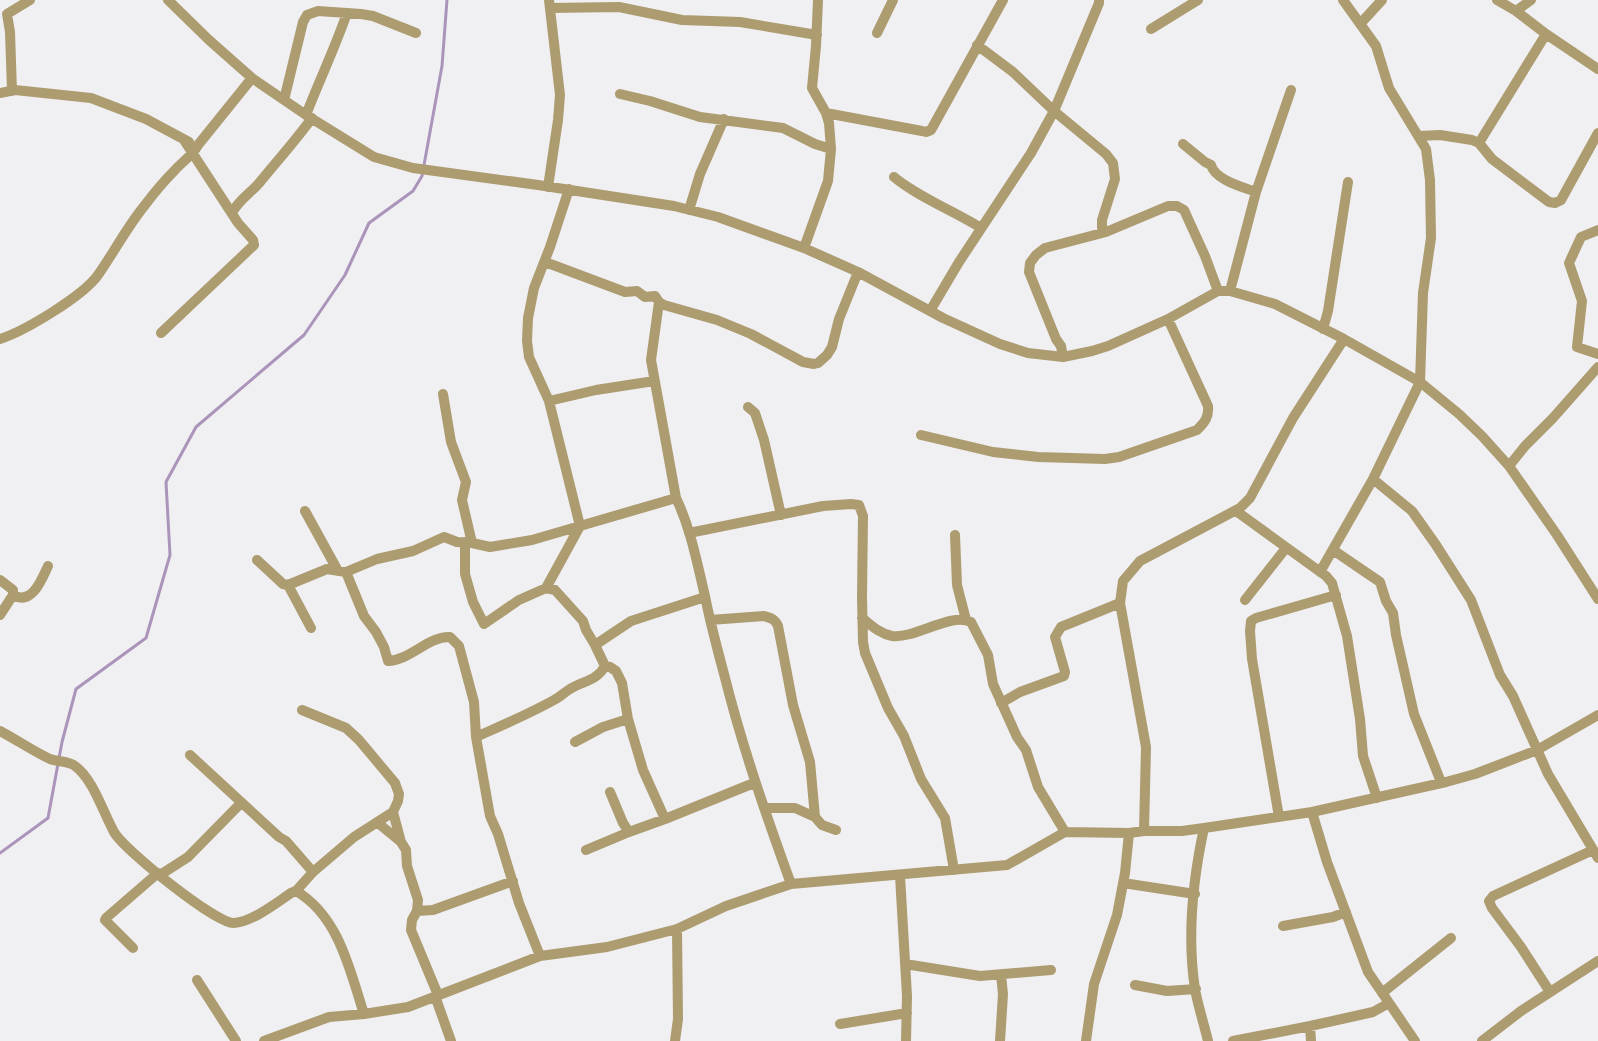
<svg xmlns="http://www.w3.org/2000/svg" width="1598" height="1041" font-family="'Work Sans',sans-serif">
<style>
.lines{fill:none;stroke-linecap:round;stroke-linejoin:round}
.stream{stroke:#ab94ba;stroke-width:3}
.minor{stroke:#ac9c70;stroke-width:10}
</style>
<rect width="100%" height="100%" fill="#f0eff2"/>
<g class="lines">
<path class="stream" d="M 0,853 L 48,818 L 62,742 L 76,689 L 146,638 L 170,555 L 166,482 L 196,427 L 304,335 L 345,275 L 369,223 L 413,191 L 422,176 L 442,66 L 447,0"/>
<path class="minor" d="M 168,0 L 209,40 L 252,78 L 306,115 L 374,157 L 413,168 L 538,185 L 674,206 L 718,217 L 804,248 L 858,272 L 943,318 L 1000,344 L 1028,353 L 1063,357 L 1092,351 L 1108,346 L 1168,319 L 1218,291 L 1230,291 L 1275,304 L 1344,339 L 1420,382 L 1459,414 L 1482,436 L 1509,466 L 1557,535 L 1598,599
M 1497,0 L 1516,11 L 1546,34 L 1598,69
M 550,8 L 619,7 L 682,20 L 740,22 L 817,35
M 1516,11 L 1531,0
M 1360,24 L 1382,0
M 1151,29 L 1198,0
M 877,33 L 893,0
M 977,45 L 1013,72 L 1054,111 L 1106,154 L 1113,163 L 1115,179 L 1102,220 L 1102,228 L 1106,232
M 12,91 L 10,32 L 7,14 L 30,0
M 0,93 L 15,90 L 91,98 L 146,119 L 189,142
M 620,94 L 650,101 L 700,117 L 783,128 L 815,144 L 831,149
M 284,100 L 303,22 L 307,15 L 318,11 L 361,14 L 373,16 L 416,33
M 826,113 L 922,131 L 926,132 L 931,130 L 1003,0
M 306,115 C 319,81 335,48 347,13
M 1419,136 L 1440,135 L 1472,140 L 1479,143 L 1492,159 L 1549,202 L 1555,203 L 1561,200 L 1598,133
M 1479,143 L 1546,34
M 1183,144 L 1205,162 L 1211,165 C 1215,180 1243,187 1256,192
M 894,177 C 918,197 954,211 981,228
M 548,187 L 558,120 L 560,95 L 549,0
M 689,210 L 700,174 L 724,119
M 232,213 C 238,200 251,193 260,182 C 278,160 296,140 312,118
M 1598,230 L 1581,237 L 1569,263 L 1582,301 L 1577,347 L 1598,354
M 804,248 L 828,181 L 831,149 L 829,123 L 826,113 L 812,88 L 816,46 L 818,0
M 545,262 L 625,292 L 637,291 L 645,297 L 655,296 L 659,302 L 664,305 L 717,320 L 751,334 L 803,362 L 814,364 L 818,363 L 827,355 L 832,347 L 839,319 L 858,272
M 1230,291 L 1256,192 L 1291,90
M 659,302 L 651,360 L 676,498 C 691,529 697,563 705,596 C 710,622 717,648 724,674 C 742,746 766,815 791,884
M 930,311 L 959,262 L 1031,153 L 1054,111 L 1099,3 L 1099,0
M 1323,329 L 1328,311 L 1348,182
M 161,333 L 254,245 L 253,240 L 238,223 L 184,140
M 0,339 C 25,331 83,296 98,275 C 114,252 127,227 145,205 C 154,193 164,181 175,170 C 183,161 192,156 198,145 L 252,78
M 1063,357 L 1061,346 L 1056,339 L 1029,272 L 1030,263 L 1036,255 L 1045,248 L 1106,232 L 1168,206 L 1177,206 L 1184,210 L 1205,256 L 1218,291
M 443,394 L 451,442 L 466,482 L 462,500 L 472,543
M 549,401 L 596,390 L 654,381
M 748,407 L 755,413 L 764,440 L 781,515
M 921,435 L 993,452 L 1038,457 L 1105,459 L 1119,457 L 1197,430 C 1205,422 1209,417 1208,406 L 1168,319
M 1509,466 L 1525,446 L 1553,418 L 1598,367
M 1373,479 L 1412,511 L 1436,545 L 1471,600 L 1500,675 L 1513,696 L 1548,774 L 1598,858
M 305,511 L 338,571
M 1236,511 L 1326,576 L 1332,583 L 1347,636 L 1360,719 L 1363,756 L 1377,798
M 689,533 L 823,506 L 851,504 L 859,505 L 863,516 L 862,597 L 863,642 L 865,653 L 888,708 L 904,736 L 921,779 L 945,818 L 954,870
M 955,535 L 957,585 L 966,620
M 465,542 L 465,574 L 473,602 L 484,624 L 519,600 L 546,588 L 555,590 L 583,621 L 586,630 L 595,645
M 1333,550 L 1380,582 L 1386,601 L 1393,613 L 1396,635 L 1414,714 L 1441,782
M 257,560 L 283,584 L 288,585 L 327,569 L 346,572 L 377,559 L 413,551 L 444,537 L 457,542 L 472,543 L 490,547 L 532,540 L 676,498
M 346,572 L 364,616 L 376,632 L 384,647 L 388,661 C 411,660 428,636 450,637 L 459,646 L 474,702 L 476,737 L 490,816 L 498,834 L 519,903 L 540,956
M 1320,572 L 1373,479 L 1420,382 L 1423,293 L 1431,238 L 1430,180 L 1426,149 L 1389,88 L 1376,46 L 1343,0
M 0,580 L 13,590 L 13,595 C 32,606 42,579 48,566
M 288,585 L 311,628
M 546,588 L 580,526 L 549,401 L 529,357 L 527,341 L 528,318 L 534,288 L 550,247 L 569,189
M 1245,600 L 1286,548
M 0,615 L 13,595
M 862,618 C 871,625 880,634 892,636 C 915,639 951,612 971,622 L 988,655 L 993,684 L 1017,737 L 1026,750 L 1038,787 L 1065,832
M 710,620 L 764,616 C 771,618 775,619 778,626 L 793,705 L 810,762 L 815,817
M 605,666 L 610,667 L 616,671 L 622,683 L 628,719 L 643,770 L 665,819
M 1001,703 L 1020,692 L 1064,676 L 1065,672 L 1055,637 L 1061,627 L 1120,603
M 0,731 C 17,740 33,751 50,759 C 58,762 69,761 75,766 C 93,779 103,812 114,832 C 123,849 216,924 234,923 C 252,922 276,903 291,893 L 296,891 L 313,872 L 354,837 L 393,812 L 398,801 L 399,794 L 395,783 L 359,740 L 346,728 L 302,710
M 476,737 C 503,725 529,714 554,700 C 560,697 565,692 570,689 C 583,681 597,681 605,666 L 595,645 L 631,621 L 705,597
M 575,742 L 603,727 L 628,719
M 190,755 L 279,837 L 286,841 L 313,872
M 610,792 L 623,823 L 629,832
M 764,808 L 795,808 L 815,817 L 822,825 L 836,830
M 393,812 L 401,842
M 1312,812 L 1327,862 L 1368,972 L 1415,1041
M 1279,817 L 1252,659 L 1250,631 L 1251,621 L 1256,618 L 1336,595
M 378,823 L 401,842 L 406,850 L 407,866 L 418,900 L 417,911 L 412,920 L 411,930 L 438,995
M 1204,828 C 1193,879 1187,937 1195,989 C 1198,1006 1204,1024 1208,1041
M 1144,831 L 1146,747 L 1120,603 L 1123,581 L 1140,561 L 1240,508 L 1250,498 L 1293,418 L 1344,339
M 586,850 L 629,832 L 665,819 L 754,783
M 160,875 L 188,857 L 241,803
M 900,876 L 907,996 L 906,1041
M 1123,883 L 1195,894
M 296,891 C 339,916 350,971 364,1014
M 417,911 L 433,910 L 513,881
M 1283,926 L 1333,917 L 1346,912
M 133,948 L 105,920 L 106,918 L 158,873
M 905,964 L 980,976 L 1051,970
M 197,980 L 236,1041
M 1135,985 L 1167,991 L 1196,989
M 1550,992 L 1521,947 L 1492,908 L 1489,901 L 1493,896 L 1593,850
M 1382,993 L 1451,938
M 435,996 L 451,1041
M 840,1024 L 907,1013
M 1310,1026 L 1311,1041
M 264,1041 L 329,1017 L 364,1014 L 408,1007 L 540,956 L 607,947 L 677,929 L 726,906 L 791,884 L 1007,865 L 1065,832 L 1129,833 L 1144,831 L 1182,831 L 1204,828 L 1312,812 L 1446,782 L 1475,774 L 1537,750 L 1598,715
M 675,1041 L 678,1019 L 677,929
M 1000,1041 L 1003,994 L 1001,975
M 1086,1041 L 1094,984 L 1117,915 L 1125,873 L 1129,833
M 1233,1041 L 1310,1026 L 1373,1012 L 1389,1003
M 1482,1041 L 1521,1011 L 1598,961"/>
</g>
</svg>
